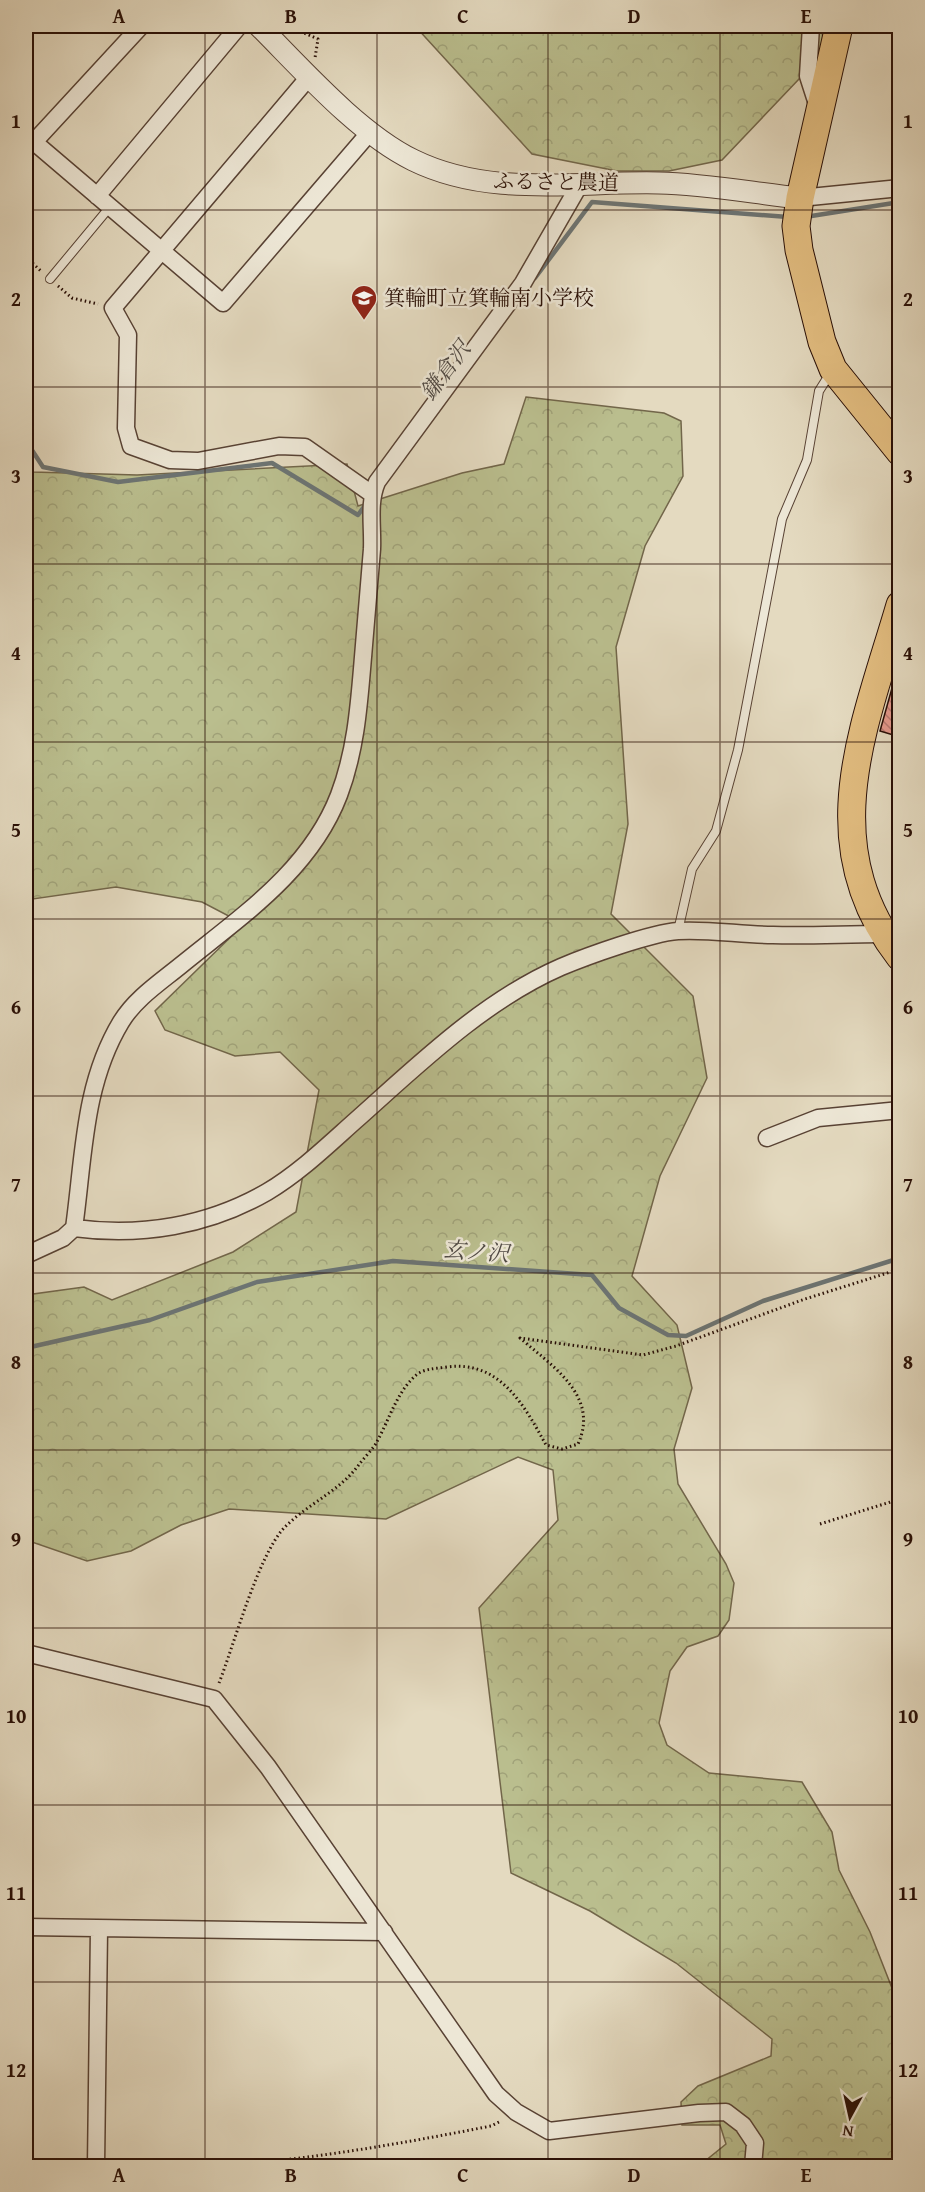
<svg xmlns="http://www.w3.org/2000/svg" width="925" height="2192" font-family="'Gentium Book Plus','Noto Serif JP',serif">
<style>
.forest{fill:url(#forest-crowns);stroke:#72664a;stroke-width:1.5}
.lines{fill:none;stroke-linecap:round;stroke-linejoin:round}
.stream{stroke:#6c7473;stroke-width:4.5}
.building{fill:url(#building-back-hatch);stroke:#290f06;stroke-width:1.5}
.service-casing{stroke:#584234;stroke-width:10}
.minor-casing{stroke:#584234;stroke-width:19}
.tertiary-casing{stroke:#584234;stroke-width:23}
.primary-casing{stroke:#290f06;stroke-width:29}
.path{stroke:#290f06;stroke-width:3;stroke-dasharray:1.5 3;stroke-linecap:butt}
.service{stroke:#ede7d6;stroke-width:8}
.minor{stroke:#ede7d6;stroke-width:16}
.tertiary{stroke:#ede7d6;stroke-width:21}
.primary{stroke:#e2bd80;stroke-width:27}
.grid{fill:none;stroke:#290f06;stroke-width:1.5;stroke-opacity:0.55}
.labels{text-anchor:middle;stroke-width:5;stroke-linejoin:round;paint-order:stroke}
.street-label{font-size:21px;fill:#290f06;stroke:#ede7d6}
.poi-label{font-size:21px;fill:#290f06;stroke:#ede7d6;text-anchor:start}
.water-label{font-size:22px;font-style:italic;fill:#504a45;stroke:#ede7d6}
.neatline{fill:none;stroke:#290f06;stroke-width:2}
.grid-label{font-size:20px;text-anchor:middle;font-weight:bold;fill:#290f06}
</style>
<defs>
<pattern id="forest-crowns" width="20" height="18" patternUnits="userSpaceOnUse" patternTransform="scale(1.5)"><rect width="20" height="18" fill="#babe8e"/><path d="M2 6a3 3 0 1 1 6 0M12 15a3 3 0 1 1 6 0" fill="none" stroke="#a0a279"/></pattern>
<pattern id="building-back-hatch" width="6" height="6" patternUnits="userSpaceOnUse" patternTransform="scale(1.5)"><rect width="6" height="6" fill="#e3988b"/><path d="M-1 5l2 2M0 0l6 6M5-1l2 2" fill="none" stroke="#b87a70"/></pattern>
</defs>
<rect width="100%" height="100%" fill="#e4dac0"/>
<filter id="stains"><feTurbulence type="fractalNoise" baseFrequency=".00333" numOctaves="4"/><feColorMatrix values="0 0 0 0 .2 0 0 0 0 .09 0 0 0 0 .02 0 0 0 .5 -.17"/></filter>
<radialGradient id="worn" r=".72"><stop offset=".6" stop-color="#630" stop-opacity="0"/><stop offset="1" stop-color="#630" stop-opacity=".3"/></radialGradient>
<path class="forest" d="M 415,26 L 824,26 L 820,57 L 722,160 L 669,171 L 617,171 L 532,154 Z
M 526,397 L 664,413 L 681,421 L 683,476 L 645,546 L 616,647 L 628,824 L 611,914 L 693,996 L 707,1078 L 660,1176 L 632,1276 L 677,1325 L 692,1388 L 674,1449 L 678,1484 L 726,1564 L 734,1583 L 729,1620 L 718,1636 L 687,1647 L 670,1671 L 659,1723 L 667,1745 L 709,1773 L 802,1782 L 832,1832 L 839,1870 L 870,1932 L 899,2006 L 899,2166 L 694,2166 L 700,2165 L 726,2144 L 720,2125 L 682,2125 L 681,2102 L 698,2086 L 771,2056 L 772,2039 L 676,1963 L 590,1911 L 511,1873 L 479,1608 L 558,1520 L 553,1470 L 518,1457 L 386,1519 L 229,1509 L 181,1525 L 131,1551 L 87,1561 L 26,1540 L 26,1295 L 84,1287 L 112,1300 L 233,1252 L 296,1212 L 319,1090 L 280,1052 L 235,1056 L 165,1030 L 155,1011 L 244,924 L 202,902 L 116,887 L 26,900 L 26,460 L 33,472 L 137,475 L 347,464 L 358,506 L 462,473 L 504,464 Z"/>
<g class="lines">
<path class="stream" d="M 805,217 L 900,202
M 535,278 L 592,202 L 788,217
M 26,441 L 43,467 L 118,482 L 272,463 L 358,515 L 366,504
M 26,1348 L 150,1320 L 257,1282 L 393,1261 L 592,1275 L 619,1308 L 668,1335 L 686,1336 L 763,1301 L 900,1258"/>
</g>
<path class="building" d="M 899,663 L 900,663 L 900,737 L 880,731 Z"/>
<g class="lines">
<g class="service-casing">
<path id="service" d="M 50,279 L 109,208
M 678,931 L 692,869 L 716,831 L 738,750 L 782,519 L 807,460 L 819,391 L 831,372"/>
</g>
<g class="minor-casing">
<path id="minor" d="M 141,26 L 34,142 L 223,303 L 370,132
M 811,26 L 808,76 L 818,107
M 309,77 L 113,308 L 128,335 L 126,428 L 131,446 L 170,460 L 198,461 L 279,446 L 305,447 L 372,494
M 97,196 L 239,26
M 800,198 L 900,188
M 767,1138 L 818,1118 L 900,1110
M 74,1228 C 141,1237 208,1226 267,1192 C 299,1173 327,1146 355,1121 C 418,1065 483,1001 561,967 C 587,956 651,933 678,931 C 709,929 742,935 773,935 C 809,936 846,934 882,934
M 26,1255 L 63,1238 L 74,1228 C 84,1157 83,1085 121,1022 C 135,999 159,983 180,966 C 240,917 310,871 339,795 C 356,750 359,705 363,657 C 366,621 369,585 372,549 C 373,526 368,503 377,482 L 523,283 L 580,184
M 26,1653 L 214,1699 L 268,1767 L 496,2094 L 516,2112 L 549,2131 L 699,2113 L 726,2112 L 743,2125 L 755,2143 L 753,2166
M 26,1927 L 384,1932
M 96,2166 L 99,1929"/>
</g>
<g class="tertiary-casing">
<path id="tertiary" d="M 259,26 C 302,69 358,133 413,160 C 490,198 577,181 659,183 C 706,184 753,193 800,198"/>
</g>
<g class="primary-casing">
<path id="primary" d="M 839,26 L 800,198 L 796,226 L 799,250 L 822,342 L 833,369 L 900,452
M 900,605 C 864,728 812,843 900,957"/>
</g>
<path class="path" d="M 288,26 L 318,39 L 315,58
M 26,257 L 42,272
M 58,286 L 72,298 L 98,304
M 820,1524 L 900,1499
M 219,1683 C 234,1645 258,1556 284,1528 C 306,1505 338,1492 358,1466 C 363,1459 370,1452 375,1445 C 388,1423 395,1396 413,1378 C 422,1368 434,1369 447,1367 C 500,1360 524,1405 546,1445 L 562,1449 L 578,1444 C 600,1396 552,1366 520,1338 L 643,1355 L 676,1346 L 805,1299 L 900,1269
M 110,2164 C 145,2163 181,2168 215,2166 C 309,2160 399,2144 491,2126 L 501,2121"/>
<use href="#service" class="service"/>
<use href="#minor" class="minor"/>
<use href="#tertiary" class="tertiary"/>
<use href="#primary" class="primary"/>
</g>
<path class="grid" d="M 205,26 L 205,2166M 377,26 L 377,2166M 548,26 L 548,2166M 720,26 L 720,2166M 26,210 L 900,210M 26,387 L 900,387M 26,564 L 900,564M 26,742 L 900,742M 26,919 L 900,919M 26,1096 L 900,1096M 26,1273 L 900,1273M 26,1450 L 900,1450M 26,1628 L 900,1628M 26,1805 L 900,1805M 26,1982 L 900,1982"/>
<defs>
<g id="school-pin" transform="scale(1.35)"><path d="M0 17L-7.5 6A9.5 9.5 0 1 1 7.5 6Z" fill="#8f2418" stroke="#ede7d6"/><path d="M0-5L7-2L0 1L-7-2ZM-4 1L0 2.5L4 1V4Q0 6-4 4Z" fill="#fff"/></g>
</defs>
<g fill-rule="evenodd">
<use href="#school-pin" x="364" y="298"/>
</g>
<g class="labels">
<g class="street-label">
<text transform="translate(556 182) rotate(1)" y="7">ふるさと農道</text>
</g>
<g class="poi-label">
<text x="384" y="305">箕輪町立箕輪南小学校</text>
</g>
<g class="water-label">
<text transform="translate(445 370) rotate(-53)" y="8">鎌倉沢</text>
<text transform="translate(476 1251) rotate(4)" y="8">玄ノ沢</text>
</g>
</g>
<rect width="925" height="2192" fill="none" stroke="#e4dac0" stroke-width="66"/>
<g transform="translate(850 2117) rotate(188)" stroke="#ede7d6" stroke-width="4.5" paint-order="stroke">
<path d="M0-4.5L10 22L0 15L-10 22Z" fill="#290f06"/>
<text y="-9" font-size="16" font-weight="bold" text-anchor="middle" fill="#290f06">N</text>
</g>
<rect x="33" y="33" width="859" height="2126" class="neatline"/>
<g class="grid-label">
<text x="119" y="23">A</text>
<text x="291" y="23">B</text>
<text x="463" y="23">C</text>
<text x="634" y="23">D</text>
<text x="806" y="23">E</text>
<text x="16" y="128">1</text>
<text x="908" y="128">1</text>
<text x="16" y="306">2</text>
<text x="908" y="306">2</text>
<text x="16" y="483">3</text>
<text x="908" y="483">3</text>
<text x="16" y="660">4</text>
<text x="908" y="660">4</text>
<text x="16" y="837">5</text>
<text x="908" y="837">5</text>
<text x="16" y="1014">6</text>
<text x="908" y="1014">6</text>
<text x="16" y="1191">7</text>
<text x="908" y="1191">7</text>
<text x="16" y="1369">8</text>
<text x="908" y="1369">8</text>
<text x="16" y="1546">9</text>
<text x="908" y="1546">9</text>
<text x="16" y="1723">10</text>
<text x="908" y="1723">10</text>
<text x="16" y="1900">11</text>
<text x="908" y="1900">11</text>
<text x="16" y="2077">12</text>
<text x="908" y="2077">12</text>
<text x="119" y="2182">A</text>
<text x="291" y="2182">B</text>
<text x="463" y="2182">C</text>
<text x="634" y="2182">D</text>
<text x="806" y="2182">E</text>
</g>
<rect width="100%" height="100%" filter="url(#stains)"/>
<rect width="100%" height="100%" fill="url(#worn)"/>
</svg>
